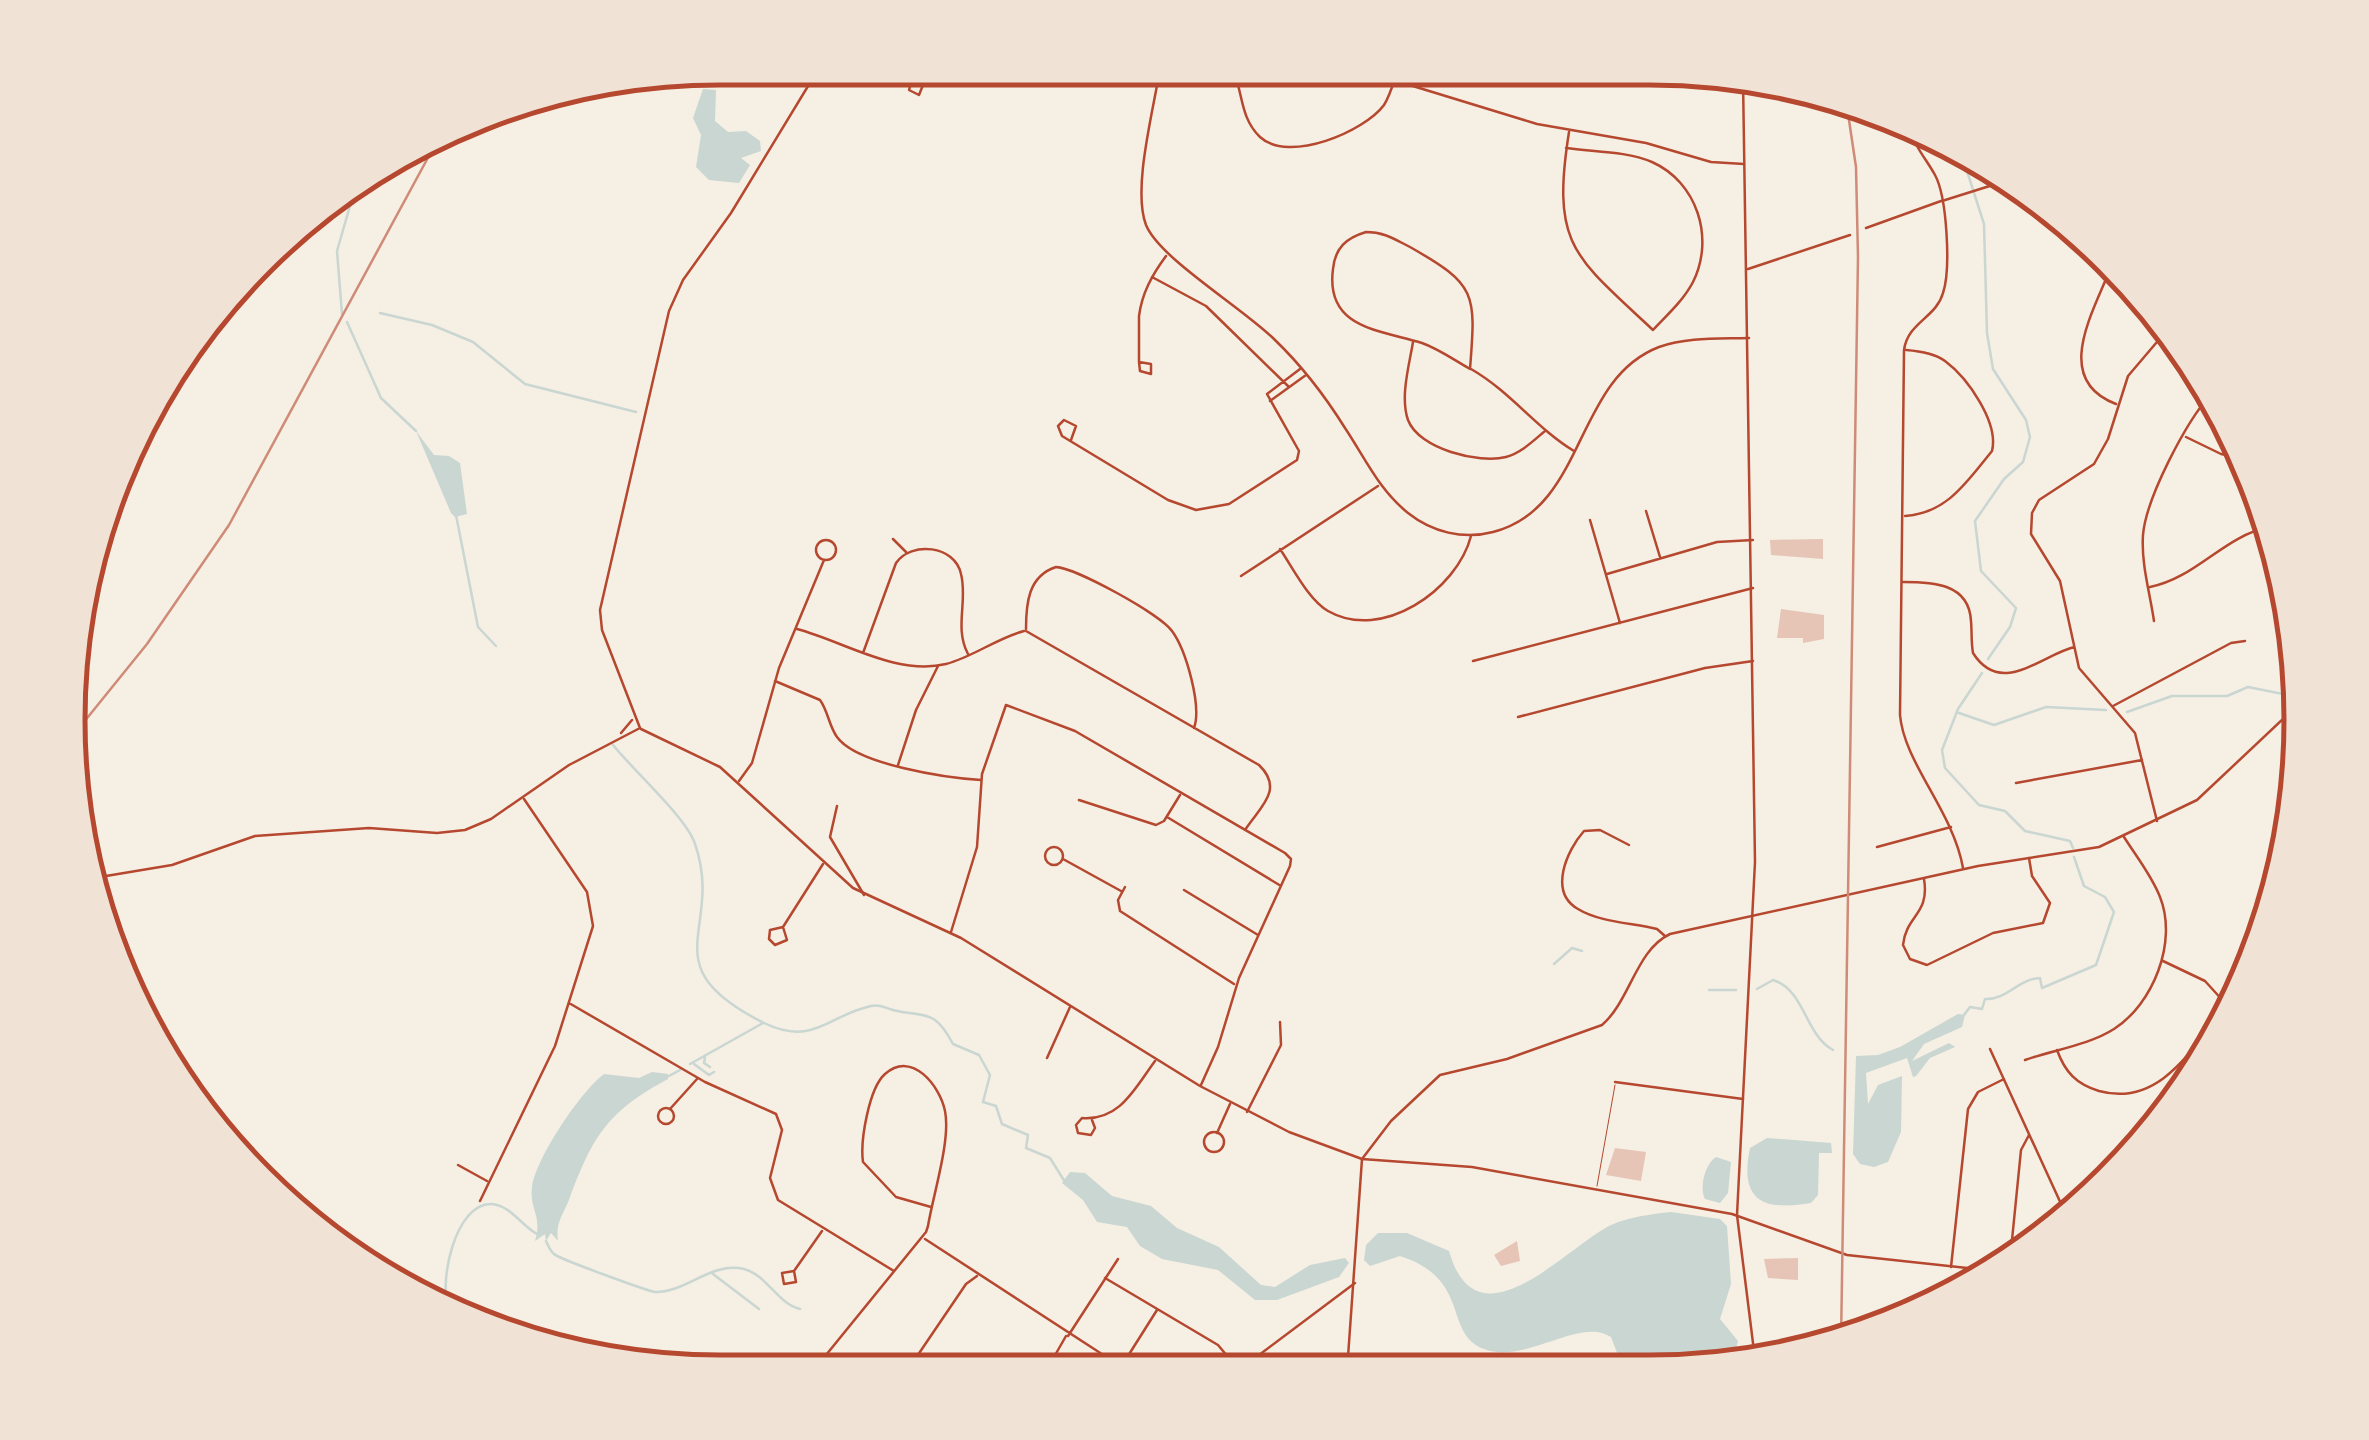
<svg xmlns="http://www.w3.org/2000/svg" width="2369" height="1440" font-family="'Asap Condensed',sans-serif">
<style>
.water{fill:#c9d6d2}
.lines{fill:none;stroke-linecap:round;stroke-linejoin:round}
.stream{stroke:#c9d6d2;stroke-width:2.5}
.building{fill:#e6c5b7}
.service{stroke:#b5482f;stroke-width:1}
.minor{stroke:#b5482f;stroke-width:2.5}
.tertiary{stroke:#b5482f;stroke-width:2.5}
.secondary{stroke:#b5482f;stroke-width:2.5}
.rail{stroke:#cf8b77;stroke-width:2.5}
.rim{fill:none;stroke:#b5482f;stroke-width:5}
</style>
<rect width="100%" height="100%" fill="#f6efe4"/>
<path class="water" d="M 703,89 L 716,90 L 715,121 L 728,132 L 746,131 L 760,141 L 761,151 L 741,158 L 750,165 L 739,183 L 709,180 L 696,167 L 701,135 L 693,118 Z
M 416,431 L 434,455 L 449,456 L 460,463 L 467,514 L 455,517 L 451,513 Z
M 1958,1014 L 1965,1015 L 1962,1027 L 1924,1044 L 1912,1061 L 1949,1043 L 1955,1047 L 1930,1058 L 1916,1076 L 1913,1077 L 1907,1058 L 1866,1073 L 1868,1104 L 1878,1085 L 1902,1076 L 1901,1132 L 1888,1162 L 1874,1167 L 1860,1164 L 1853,1154 L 1856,1056 L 1878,1055 L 1900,1047 Z
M 652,1072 L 668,1074 L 668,1079 C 608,1111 593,1136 570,1197 C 564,1214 555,1222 558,1241 L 551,1233 L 546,1241 L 545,1234 L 535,1241 C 543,1216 529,1209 532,1187 C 536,1158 581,1091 604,1074 L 639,1078 Z
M 1767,1138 L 1831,1143 L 1832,1153 L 1819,1153 L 1818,1195 L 1811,1203 C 1763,1211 1739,1201 1750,1148 Z
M 1716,1157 L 1731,1162 L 1728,1193 L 1720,1203 L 1705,1199 C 1699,1188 1705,1164 1716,1157 Z
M 1070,1172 L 1085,1173 L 1112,1196 L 1151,1206 L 1177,1228 L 1219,1247 L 1261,1285 L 1275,1287 L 1310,1265 L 1345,1258 L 1349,1263 L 1339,1277 L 1277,1300 L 1255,1300 L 1218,1270 L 1162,1259 L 1140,1246 L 1127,1227 L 1097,1222 L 1083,1200 L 1062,1183 Z
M 1671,1212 L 1720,1219 L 1727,1226 L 1731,1284 L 1720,1319 L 1738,1341 L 1732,1363 L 1692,1371 L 1624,1371 L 1611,1337 C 1580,1316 1525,1365 1484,1349 C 1443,1334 1472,1279 1400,1256 L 1370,1266 L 1364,1260 L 1366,1245 L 1378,1233 L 1407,1233 L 1449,1251 C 1477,1350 1565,1248 1611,1225 C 1628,1217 1652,1214 1671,1212 Z"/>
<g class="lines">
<path class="stream" d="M 1969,157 L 1967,171 L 1984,224 L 1987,333 L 1993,369 L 2026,420 L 2030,437 L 2023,462 L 2004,479 L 1975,521 L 1981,571 L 2016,608 L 2010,627 L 1988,659
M 380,313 L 432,325 L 473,342 L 525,384 L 636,412
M 342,314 L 337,251 L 356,185
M 347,322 L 381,398 L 416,431
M 456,515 L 478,627 L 496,646
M 1982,673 L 1958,709 L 1942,750 L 1945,768 L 1979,805 L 2005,811 L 2025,831 L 2070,841 L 2073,848
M 2127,712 L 2172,696 L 2227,696 L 2248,687 L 2298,697
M 1959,713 L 1994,725 L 2046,707 L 2106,710
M 613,745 C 632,769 687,818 695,844 C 725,930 648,965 764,1023 C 814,1047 828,1015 871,1006 C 880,1004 885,1008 893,1010 C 926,1018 934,1008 953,1044 L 979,1055 L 990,1075 L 983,1102 L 996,1106 L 1002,1124 L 1028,1135 L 1026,1148 L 1050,1158 L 1065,1182
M 1554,964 L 1572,948 L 1582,951
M 1757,989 L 1773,980 C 1805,990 1805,1035 1833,1050
M 1709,990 L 1736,990
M 1964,1015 L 1970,1007 L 1982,1009 L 1985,999 C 2007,1000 2018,979 2040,978 L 2042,988 L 2096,965 L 2114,912 L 2105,897 L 2084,886 L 2074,857
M 705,1057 L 704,1063 L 710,1067
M 690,1064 L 763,1023
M 694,1064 L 709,1075 L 714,1072
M 669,1076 L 680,1070
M 546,1241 C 548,1245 550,1251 554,1254 C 559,1259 648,1291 655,1292 C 685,1293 712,1261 744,1269 C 767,1275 778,1304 800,1309
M 713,1274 L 759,1309
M 449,1308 C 438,1284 455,1202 492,1204 C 511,1206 522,1226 537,1234"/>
</g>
<path class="building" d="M 1823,539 L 1823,559 L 1771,555 L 1770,540 Z
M 1781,609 L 1824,615 L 1824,639 L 1803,643 L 1803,638 L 1777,638 Z
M 1615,1148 L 1646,1152 L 1641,1181 L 1606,1175 Z
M 1517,1241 L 1520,1261 L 1501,1266 L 1494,1255 Z
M 1798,1258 L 1798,1280 L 1768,1278 L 1764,1259 Z"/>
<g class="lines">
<path class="service" d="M 1597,1186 L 1615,1085"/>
<path class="minor" d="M 902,68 L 923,85 L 919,95 L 909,90 L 913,76
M 1160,68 C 1154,109 1132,188 1146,225 C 1160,259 1243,308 1275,340 C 1302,366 1325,396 1345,428 C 1365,458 1379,490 1408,513 C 1432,532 1463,540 1493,532 C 1587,508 1573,380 1659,347 C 1687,337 1719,339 1749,338
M 1232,68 C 1243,89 1239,117 1260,137 C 1289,164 1365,131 1384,105 C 1391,94 1394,80 1398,69
M 1354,68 L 1537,124 L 1646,143 L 1711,162 L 1744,164
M 1240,76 L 1246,68
M 1910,127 C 1915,148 1925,157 1935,175 C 1947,197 1951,269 1943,293 C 1936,318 1908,322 1904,350 L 1900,715 C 1904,763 1953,811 1963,868
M 1566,148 C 1594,152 1626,151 1652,162 C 1697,182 1715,238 1693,282 C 1683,301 1667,315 1653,330 C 1574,256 1551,246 1569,132
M 1866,228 L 1941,201
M 1366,232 C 1384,232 1394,239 1410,247 C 1477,285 1476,293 1470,369 C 1454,360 1439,349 1422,343 C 1381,330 1325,329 1333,269 C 1335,248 1346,238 1366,232 Z
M 2113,261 C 2100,302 2047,378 2116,404
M 1748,269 L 1850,235
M 1152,277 L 1206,306 L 1288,386
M 1413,342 C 1409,366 1400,397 1408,420 C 1419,449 1479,464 1506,457 C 1521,453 1533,441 1545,431
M 1139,362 L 1151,364 L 1151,374 L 1140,371 L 1139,362 L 1139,316 C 1142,293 1152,275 1166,256
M 1471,369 C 1511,392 1536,428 1574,451
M 1270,401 L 1306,375
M 2186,437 L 2221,454 L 2246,459
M 1071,440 L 1076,426 L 1064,420 L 1058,426 L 1062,436 L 1168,500 L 1196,510 L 1229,504 L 1297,460 L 1299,451 L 1267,394 L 1300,369
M 1646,511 L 1660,557
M 1905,516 C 1947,513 1966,483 1992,451 C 1999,423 1968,378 1945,361 C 1934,353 1919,351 1906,350
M 1590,520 L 1620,623
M 893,539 L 906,552
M816 550a10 10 0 1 1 20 0a10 10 0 1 1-20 0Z
M 1280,549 C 1293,568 1308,599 1328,611 C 1382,642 1457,590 1471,536
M 1607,574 L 1717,542 L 1753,540
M 1241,576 L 1378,486
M 1903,582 C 1932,582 1969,583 1971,621 C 1972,632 1971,642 1973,653 C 2001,697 2040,656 2074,647
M 2150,587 C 2196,578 2224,536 2269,527
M 2154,621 C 2150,593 2141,564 2143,535 C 2146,498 2186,422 2211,394
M 797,629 C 843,641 896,676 946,664 C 973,657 997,638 1024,631
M 1026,629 C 1026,604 1028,576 1056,567 C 1076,568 1160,614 1172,631 C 1186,650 1202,706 1194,728
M 1026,631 L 1259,765 C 1285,790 1259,808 1245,830
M 863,653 L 896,563 C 911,541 955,545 961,574 C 968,601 954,628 968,654
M 1473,661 L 1753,588
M 775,681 L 820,700 C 828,711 829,726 837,737 C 857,765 948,778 981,780
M 2113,706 L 2231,643 L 2245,641
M 1518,717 L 1705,668 L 1753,661
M 898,765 L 916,710 L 938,666
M 739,781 L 752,763 L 779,668 L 824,560
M 2016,783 L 2142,760
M 1079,800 L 1156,825 L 1164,821 L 1180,795
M 837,806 L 830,837 L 864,895
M 1167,817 L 1281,886
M 2157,821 L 2135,733 L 2079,668 L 2060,581 L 2031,534 L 2032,513 L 2039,500 L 2094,464 L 2108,439 L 2128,376 L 2168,329
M 1629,845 L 1600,830 L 1584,831 C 1567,850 1548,892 1578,909 C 1599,922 1632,923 1657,929 L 1665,936
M1045 856a9 9 0 1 1 18 0a9 9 0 1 1-18 0Z
M 1877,847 L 1951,827
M 1063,859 L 1121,891
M 1924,879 C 1930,915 1906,915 1903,945 L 1910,959 L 1927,965 L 1993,933 L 2043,923 L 2050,903 L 2032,876 L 2029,858
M 1125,887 L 1118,900 L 1120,911 L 1234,984
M 1184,890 L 1258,935
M 783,927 L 787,940 L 775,945 L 769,939 L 770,930 L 783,927 L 823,864
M 951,932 L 977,847 L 982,774 L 1006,705 L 1075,731 L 1285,853 L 1291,859 L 1290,866 L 1239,978 L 1218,1047 L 1201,1085
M 2163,961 L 2205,981 L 2225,1003
M 569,1003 L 705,1082 L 776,1114 L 782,1130 L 770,1178 L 778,1200 L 894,1271
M 1990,1049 L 2068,1219
M 2057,1050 C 2065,1072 2076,1084 2099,1091 C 2168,1110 2200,1031 2241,990
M 1047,1058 L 1070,1007
M 2025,1060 C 2053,1050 2089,1045 2114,1029 C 2153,1004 2178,942 2160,897 C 2152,876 2136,856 2124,837
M 1615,1082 L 1743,1099
M658 1116a8 8 0 1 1 16 0a8 8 0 1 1-16 0Z
M 670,1109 L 697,1079
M 1247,1112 L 1281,1045 L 1280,1022
M 1092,1120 L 1095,1128 L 1091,1135 L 1078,1133 L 1076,1125 L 1082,1118 C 1120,1121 1135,1088 1155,1061
M1204 1142a10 10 0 1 1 20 0a10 10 0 1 1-20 0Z
M 1217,1133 L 1230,1104
M 458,1165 L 487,1181
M 480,1201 L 555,1046 L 593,926 L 587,892 L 524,799
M 925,1239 L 1128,1371
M 2010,1260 L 2021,1150 L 2029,1135
M 1951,1267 L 1968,1109 L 1978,1092 L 2004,1079
M 794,1271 L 782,1273 L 784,1284 L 796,1282 L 794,1271 L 822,1231
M 1105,1278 L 1218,1345 L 1239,1370
M 1068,1336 L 1118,1259
M 1121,1367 L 1157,1310
M 1239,1370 L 1355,1283
M 813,1371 L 926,1232 L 928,1226 C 933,1195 951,1140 945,1111 C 940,1086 912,1050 885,1074 C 869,1088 860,1141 863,1162 L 896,1197 L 931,1207
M 907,1371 L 966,1284 L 977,1276
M 1046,1371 L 1066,1336"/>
<path class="tertiary" d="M 1942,201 L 1996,184 L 2017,182
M 641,729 L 720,767 L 853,888 L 961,938 L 1200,1086 L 1289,1132 L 1362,1159 L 1472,1167 L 1732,1214 L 1847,1255 L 1995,1271
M 1347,1371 L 1362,1159 L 1391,1121 L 1440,1075 L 1507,1059 L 1602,1025 C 1630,1001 1636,950 1670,934 L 1978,866 L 2099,847 L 2197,800 L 2300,703"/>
<path class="secondary" d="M 1743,79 L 1755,862 L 1737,1215 L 1755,1359
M 621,733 L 632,720
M 94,878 L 172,865 L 255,836 L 369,828 L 437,833 L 465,830 L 491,819 L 569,765 L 640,728 L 602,630 L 600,610 L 669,311 L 683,280 L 731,213 L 819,68"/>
<path class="rail" d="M 71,738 L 147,644 L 229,525 L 437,141
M 1841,1342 L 1858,257 L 1856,167 L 1846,100"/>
</g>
<path d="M0 0H2369V1440H0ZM720 85H1649A635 635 0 0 1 2284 720V720A635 635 0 0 1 1649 1355H720A635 635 0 0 1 85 720V720A635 635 0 0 1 720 85Z" fill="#f1e2d6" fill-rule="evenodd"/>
<path class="rim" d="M720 85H1649A635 635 0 0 1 2284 720V720A635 635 0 0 1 1649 1355H720A635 635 0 0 1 85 720V720A635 635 0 0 1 720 85Z"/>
</svg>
